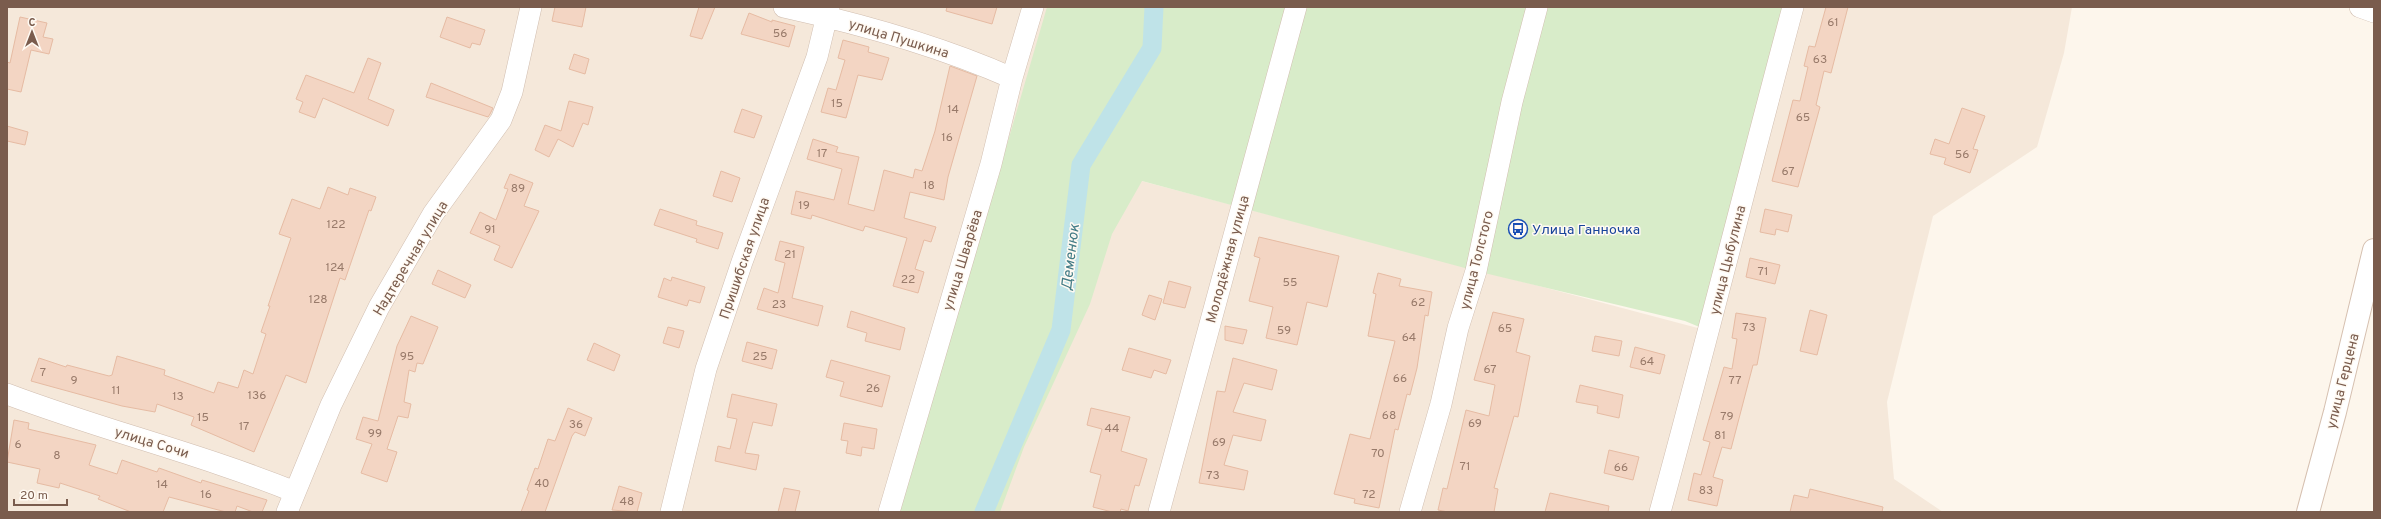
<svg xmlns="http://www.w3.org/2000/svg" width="2381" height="519" font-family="Overpass,sans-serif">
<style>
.residential{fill:#f5e8da}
.green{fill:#d8ecc9}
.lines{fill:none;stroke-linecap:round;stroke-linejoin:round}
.canal{stroke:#bfe3e8;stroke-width:19}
.building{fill:#f3d5c3;stroke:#e6bba3}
.street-casing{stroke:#d1beb0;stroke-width:22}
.secondary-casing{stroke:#d6c0b0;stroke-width:24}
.street{stroke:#fff;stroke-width:21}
.secondary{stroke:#fff;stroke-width:22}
.labels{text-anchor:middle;stroke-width:3;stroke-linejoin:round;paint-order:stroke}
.number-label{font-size:12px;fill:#987a6a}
.street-label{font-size:14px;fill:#7a5c4d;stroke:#fffaf3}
.transit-label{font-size:14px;fill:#164399;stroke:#fffaf3;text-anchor:start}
.water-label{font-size:15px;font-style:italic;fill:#437c86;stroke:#fffaf3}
</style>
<rect width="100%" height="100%" fill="#fdf6ec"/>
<path class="residential" d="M 7,7 L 1154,7 L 1081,165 L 1709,331 L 1793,7 L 2072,7 L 2064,53 L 2037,147 L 1933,216 L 1887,402 L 1894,479 L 1943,512 L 7,512 Z"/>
<path class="green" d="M 1047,7 L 1794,7 L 1709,331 L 1685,321 L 1476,271 L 1142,181 L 1112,234 L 1090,304 L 1024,447 L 1000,512 L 900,512 Z"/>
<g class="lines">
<path class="canal" d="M 984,512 L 1061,330 L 1081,165 L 1152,48 L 1154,7"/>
</g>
<path class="building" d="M 555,7 L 586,7 L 582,27 L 552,21 Z
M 699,7 L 715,7 L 702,39 L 690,36 Z
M 947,7 L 997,7 L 992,24 L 946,11 Z
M 1826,7 L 1848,7 L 1831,73 L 1824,71 L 1816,105 L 1820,107 L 1798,187 L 1772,181 L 1793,100 L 1800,101 L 1808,67 L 1804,66 L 1809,46 L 1815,47 Z
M 749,13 L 772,22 L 772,20 L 795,26 L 789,47 L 741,34 Z
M 20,17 L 47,23 L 43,37 L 53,39 L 49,54 L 31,50 L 21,92 L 7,89 L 7,62 L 10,63 Z
M 447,17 L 485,30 L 480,45 L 472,43 L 470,48 L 440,37 Z
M 843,40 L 869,47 L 868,52 L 889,58 L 882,80 L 858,75 L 846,118 L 821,112 L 828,88 L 836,90 L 845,60 L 838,58 Z
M 574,54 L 589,59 L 585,74 L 569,69 Z
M 368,58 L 381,63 L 368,99 L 394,110 L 388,126 L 323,98 L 315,118 L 299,112 L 303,102 L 296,99 L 306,75 L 354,93 Z
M 950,66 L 977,76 L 948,177 L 944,200 L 910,192 L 904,218 L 936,227 L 931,242 L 924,240 L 915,269 L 924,272 L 918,293 L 893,286 L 907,238 L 865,226 L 863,231 L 812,215 L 811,219 L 791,214 L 796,191 L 834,200 L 842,169 L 807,159 L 813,139 L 838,147 L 836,152 L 859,157 L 848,204 L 874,211 L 884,170 L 913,178 L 915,169 L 922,171 L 935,131 Z
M 431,83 L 493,108 L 490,114 L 488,117 L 426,97 Z
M 569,101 L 593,107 L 588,125 L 583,123 L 573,147 L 558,139 L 549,157 L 535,150 L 545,125 L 561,131 Z
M 1962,108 L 1985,116 L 1973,149 L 1978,150 L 1970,173 L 1944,164 L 1946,158 L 1930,154 L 1935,139 L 1949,144 Z
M 742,109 L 762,116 L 754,138 L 734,132 Z
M 7,126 L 28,132 L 25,145 L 7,141 Z
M 721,171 L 740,178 L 732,202 L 713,196 Z
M 510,174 L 533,183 L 524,206 L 539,211 L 512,268 L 494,260 L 500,246 L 470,233 L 480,212 L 496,220 L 508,189 L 504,188 Z
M 328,187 L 348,195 L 350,188 L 376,197 L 371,211 L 369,210 L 345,280 L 340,278 L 306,383 L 286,375 L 254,452 L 191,425 L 194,417 L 157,404 L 155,412 L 122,406 L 31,381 L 39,358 L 66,367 L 67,365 L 109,376 L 112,375 L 117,356 L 165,370 L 164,375 L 214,393 L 218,382 L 238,388 L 244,370 L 253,374 L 266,334 L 261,332 L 270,306 L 268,306 L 291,238 L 279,234 L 292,199 L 320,209 Z
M 660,209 L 697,221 L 696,225 L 723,233 L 718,249 L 696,242 L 697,239 L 654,225 Z
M 1765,209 L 1792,215 L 1788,232 L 1776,229 L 1775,235 L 1760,232 Z
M 1259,237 L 1339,256 L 1327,307 L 1307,302 L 1297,345 L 1266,338 L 1273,307 L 1249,301 L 1260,258 L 1254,256 Z
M 780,241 L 804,247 L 792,298 L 823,306 L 818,326 L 757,309 L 764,288 L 778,293 L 785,263 L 775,260 Z
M 1750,258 L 1780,265 L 1775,284 L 1746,277 Z
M 438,270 L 471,285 L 465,298 L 432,284 Z
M 1378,273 L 1401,279 L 1399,286 L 1432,292 L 1428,316 L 1425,315 L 1417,368 L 1410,395 L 1407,394 L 1398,430 L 1395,429 L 1379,508 L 1354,503 L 1355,499 L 1334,494 L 1350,434 L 1370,439 L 1395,341 L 1368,336 L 1376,294 L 1373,293 Z
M 672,277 L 705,287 L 700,303 L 689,300 L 687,306 L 658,297 L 664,278 L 671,281 Z
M 1169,281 L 1191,287 L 1185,308 L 1163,303 Z
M 1149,295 L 1162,299 L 1155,320 L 1142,315 Z
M 1810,310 L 1827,315 L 1817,355 L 1800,351 Z
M 851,311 L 905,328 L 900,350 L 865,341 L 867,333 L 847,327 Z
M 1493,312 L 1524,319 L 1516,352 L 1530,356 L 1518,417 L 1514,416 L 1494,488 L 1498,489 L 1494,512 L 1448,512 L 1438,510 L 1443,488 L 1447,489 L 1466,410 L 1489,416 L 1495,385 L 1474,380 Z
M 1736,313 L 1766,318 L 1757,365 L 1753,365 L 1731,449 L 1722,447 L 1713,477 L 1723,480 L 1717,506 L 1688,500 L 1694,473 L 1701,475 L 1710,442 L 1703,440 L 1724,367 L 1732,369 L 1737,339 L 1732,338 Z
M 411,316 L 438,327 L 423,364 L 417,363 L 415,372 L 409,370 L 404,402 L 411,404 L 408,418 L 398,416 L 387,449 L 397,452 L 387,482 L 361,473 L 372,444 L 356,439 L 363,417 L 378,421 L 397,346 Z
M 1225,326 L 1247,330 L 1243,344 L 1225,340 Z
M 668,327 L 684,331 L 679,348 L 663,343 Z
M 1595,336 L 1622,341 L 1619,356 L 1592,351 Z
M 747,342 L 777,350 L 772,369 L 742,361 Z
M 594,343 L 620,355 L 614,371 L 587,360 Z
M 1635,347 L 1665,355 L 1660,374 L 1630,367 Z
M 1129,348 L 1171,360 L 1166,374 L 1154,370 L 1151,378 L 1122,370 Z
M 1233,358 L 1277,370 L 1272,390 L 1244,383 L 1233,412 L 1266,420 L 1261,441 L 1233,435 L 1224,465 L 1248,471 L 1244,490 L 1199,483 L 1217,391 L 1225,392 Z
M 831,360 L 890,376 L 882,407 L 840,396 L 844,382 L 826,377 Z
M 1580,385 L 1623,395 L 1619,418 L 1597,413 L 1598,406 L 1576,402 Z
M 732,394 L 777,404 L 772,426 L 753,422 L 745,453 L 759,455 L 756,470 L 715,461 L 718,446 L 730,449 L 737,419 L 727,417 Z
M 568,408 L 592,418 L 585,436 L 575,432 L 572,436 L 545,512 L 521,512 L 529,491 L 527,490 L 535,468 L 538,469 L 548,439 L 555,441 Z
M 1091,408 L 1130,417 L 1121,451 L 1147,459 L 1139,486 L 1135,485 L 1128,511 L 1121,509 L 1120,512 L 1112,512 L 1093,507 L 1101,475 L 1090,472 L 1102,429 L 1087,425 Z
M 14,420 L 29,423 L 28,429 L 96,445 L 89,465 L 117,474 L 122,460 L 157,472 L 159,468 L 201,483 L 202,480 L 267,500 L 262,512 L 253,512 L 237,506 L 235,512 L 226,512 L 169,497 L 163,512 L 131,512 L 98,499 L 100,496 L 60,483 L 59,488 L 37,483 L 40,469 L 7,462 Z
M 844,423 L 877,429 L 874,449 L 862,447 L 861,456 L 846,453 L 848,441 L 841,440 Z
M 1609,450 L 1639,457 L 1633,480 L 1604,473 Z
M 619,486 L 642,493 L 637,512 L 612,510 Z
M 784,488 L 800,491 L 795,512 L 778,512 Z
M 1810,489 L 1883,507 L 1882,512 L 1790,512 L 1794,495 L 1808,498 Z
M 1550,493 L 1609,506 L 1608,512 L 1545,512 Z"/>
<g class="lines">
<g class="street-casing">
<path id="street" d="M 784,7 C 861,24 940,46 1012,78
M 2360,7 L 2374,12
M 7,394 C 102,430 201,454 295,492
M 287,512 L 331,405 L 379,307 L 433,214 L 501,120 L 512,92 L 531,7
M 671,512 L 706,369 L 742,262 L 817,57 L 829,7
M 889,512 L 991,164 L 1012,78 L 1033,7
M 1159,512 L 1296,7
M 1410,512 L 1441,404 L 1458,328 L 1476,271 L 1512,102 L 1537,7
M 1660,512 C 1706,344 1748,175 1793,7"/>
</g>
<g class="secondary-casing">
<path id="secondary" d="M 2308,512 L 2335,412 L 2374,250"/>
</g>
<use href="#street" class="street"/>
<use href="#secondary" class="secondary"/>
</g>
<defs>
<g id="bus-ring" transform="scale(1)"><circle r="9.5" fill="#fffaf3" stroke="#1a4fb4" stroke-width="1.5"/><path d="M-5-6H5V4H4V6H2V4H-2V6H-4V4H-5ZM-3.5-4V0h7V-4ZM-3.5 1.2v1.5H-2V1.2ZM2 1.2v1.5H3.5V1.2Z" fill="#1a4fb4"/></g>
</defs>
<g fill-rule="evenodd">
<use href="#bus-ring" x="1518" y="229"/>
</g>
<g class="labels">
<g class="number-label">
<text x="1833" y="26">61</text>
<text x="780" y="37">56</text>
<text x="1820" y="63">63</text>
<text x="837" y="107">15</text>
<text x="953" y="113">14</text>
<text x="1803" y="121">65</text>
<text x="947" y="141">16</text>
<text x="822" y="157">17</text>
<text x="1962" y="158">56</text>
<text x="1788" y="175">67</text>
<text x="929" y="189">18</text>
<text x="518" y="192">89</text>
<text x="804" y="209">19</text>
<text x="336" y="228">122</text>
<text x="490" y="233">91</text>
<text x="790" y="258">21</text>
<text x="335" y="271">124</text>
<text x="1763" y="275">71</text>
<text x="908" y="283">22</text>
<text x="1290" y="286">55</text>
<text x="318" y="303">128</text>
<text x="1418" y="306">62</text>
<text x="779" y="308">23</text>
<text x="1749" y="331">73</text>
<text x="1505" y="332">65</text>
<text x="1284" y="334">59</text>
<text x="1409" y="341">64</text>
<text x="407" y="360">95</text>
<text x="760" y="360">25</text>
<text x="1647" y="365">64</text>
<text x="1490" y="373">67</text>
<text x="43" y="376">7</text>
<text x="1400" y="382">66</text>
<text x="74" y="384">9</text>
<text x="1735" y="384">77</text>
<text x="873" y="392">26</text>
<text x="116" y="394">11</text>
<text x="257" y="399">136</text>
<text x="178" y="400">13</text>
<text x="1389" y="419">68</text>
<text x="1727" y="420">79</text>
<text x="203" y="421">15</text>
<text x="1475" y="427">69</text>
<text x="576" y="428">36</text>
<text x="244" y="430">17</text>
<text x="1112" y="432">44</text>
<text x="375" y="437">99</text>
<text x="1720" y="439">81</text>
<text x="1219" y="446">69</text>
<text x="18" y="448">6</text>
<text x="1378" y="457">70</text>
<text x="57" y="459">8</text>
<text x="1465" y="470">71</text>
<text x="1621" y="471">66</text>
<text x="1213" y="479">73</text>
<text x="542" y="487">40</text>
<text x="162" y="488">14</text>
<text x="1706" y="494">83</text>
<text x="206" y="498">16</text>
<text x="1369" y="498">72</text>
<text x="627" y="505">48</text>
</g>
<g class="street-label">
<text transform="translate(899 38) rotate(17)" y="5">улица Пушкина</text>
<text transform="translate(410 258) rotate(-59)" y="5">Надтеречная улица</text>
<text transform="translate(744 258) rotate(-71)" y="5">Пришибская улица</text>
<text transform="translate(1227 259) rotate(-75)" y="5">Молодёжная улица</text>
<text transform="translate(962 260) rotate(-73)" y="5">улица Шварёва</text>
<text transform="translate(1476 260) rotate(-76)" y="5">улица Толстого</text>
<text transform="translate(1727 260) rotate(-76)" y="5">улица Цыбулина</text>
<text transform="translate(2342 381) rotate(-76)" y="5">улица Герцена</text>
<text transform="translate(152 442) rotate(17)" y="5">улица Сочи</text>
</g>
<g class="transit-label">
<text x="1532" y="234">Улица Ганночка</text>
</g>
<g class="water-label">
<text transform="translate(1070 257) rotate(-83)" y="5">Деменюк</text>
</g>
</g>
<rect width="2381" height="519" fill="none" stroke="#7a5c4d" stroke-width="16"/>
<g transform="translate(32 32)" stroke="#fffaf3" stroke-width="3" paint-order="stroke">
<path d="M0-3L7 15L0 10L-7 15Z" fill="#7a5c4d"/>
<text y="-6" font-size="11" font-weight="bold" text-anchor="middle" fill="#7a5c4d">С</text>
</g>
<path d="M14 499v6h53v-6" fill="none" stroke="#7a5c4d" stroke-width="2"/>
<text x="20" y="499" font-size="12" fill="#7a5c4d" stroke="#fffaf3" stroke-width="3" paint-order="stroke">20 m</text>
</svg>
